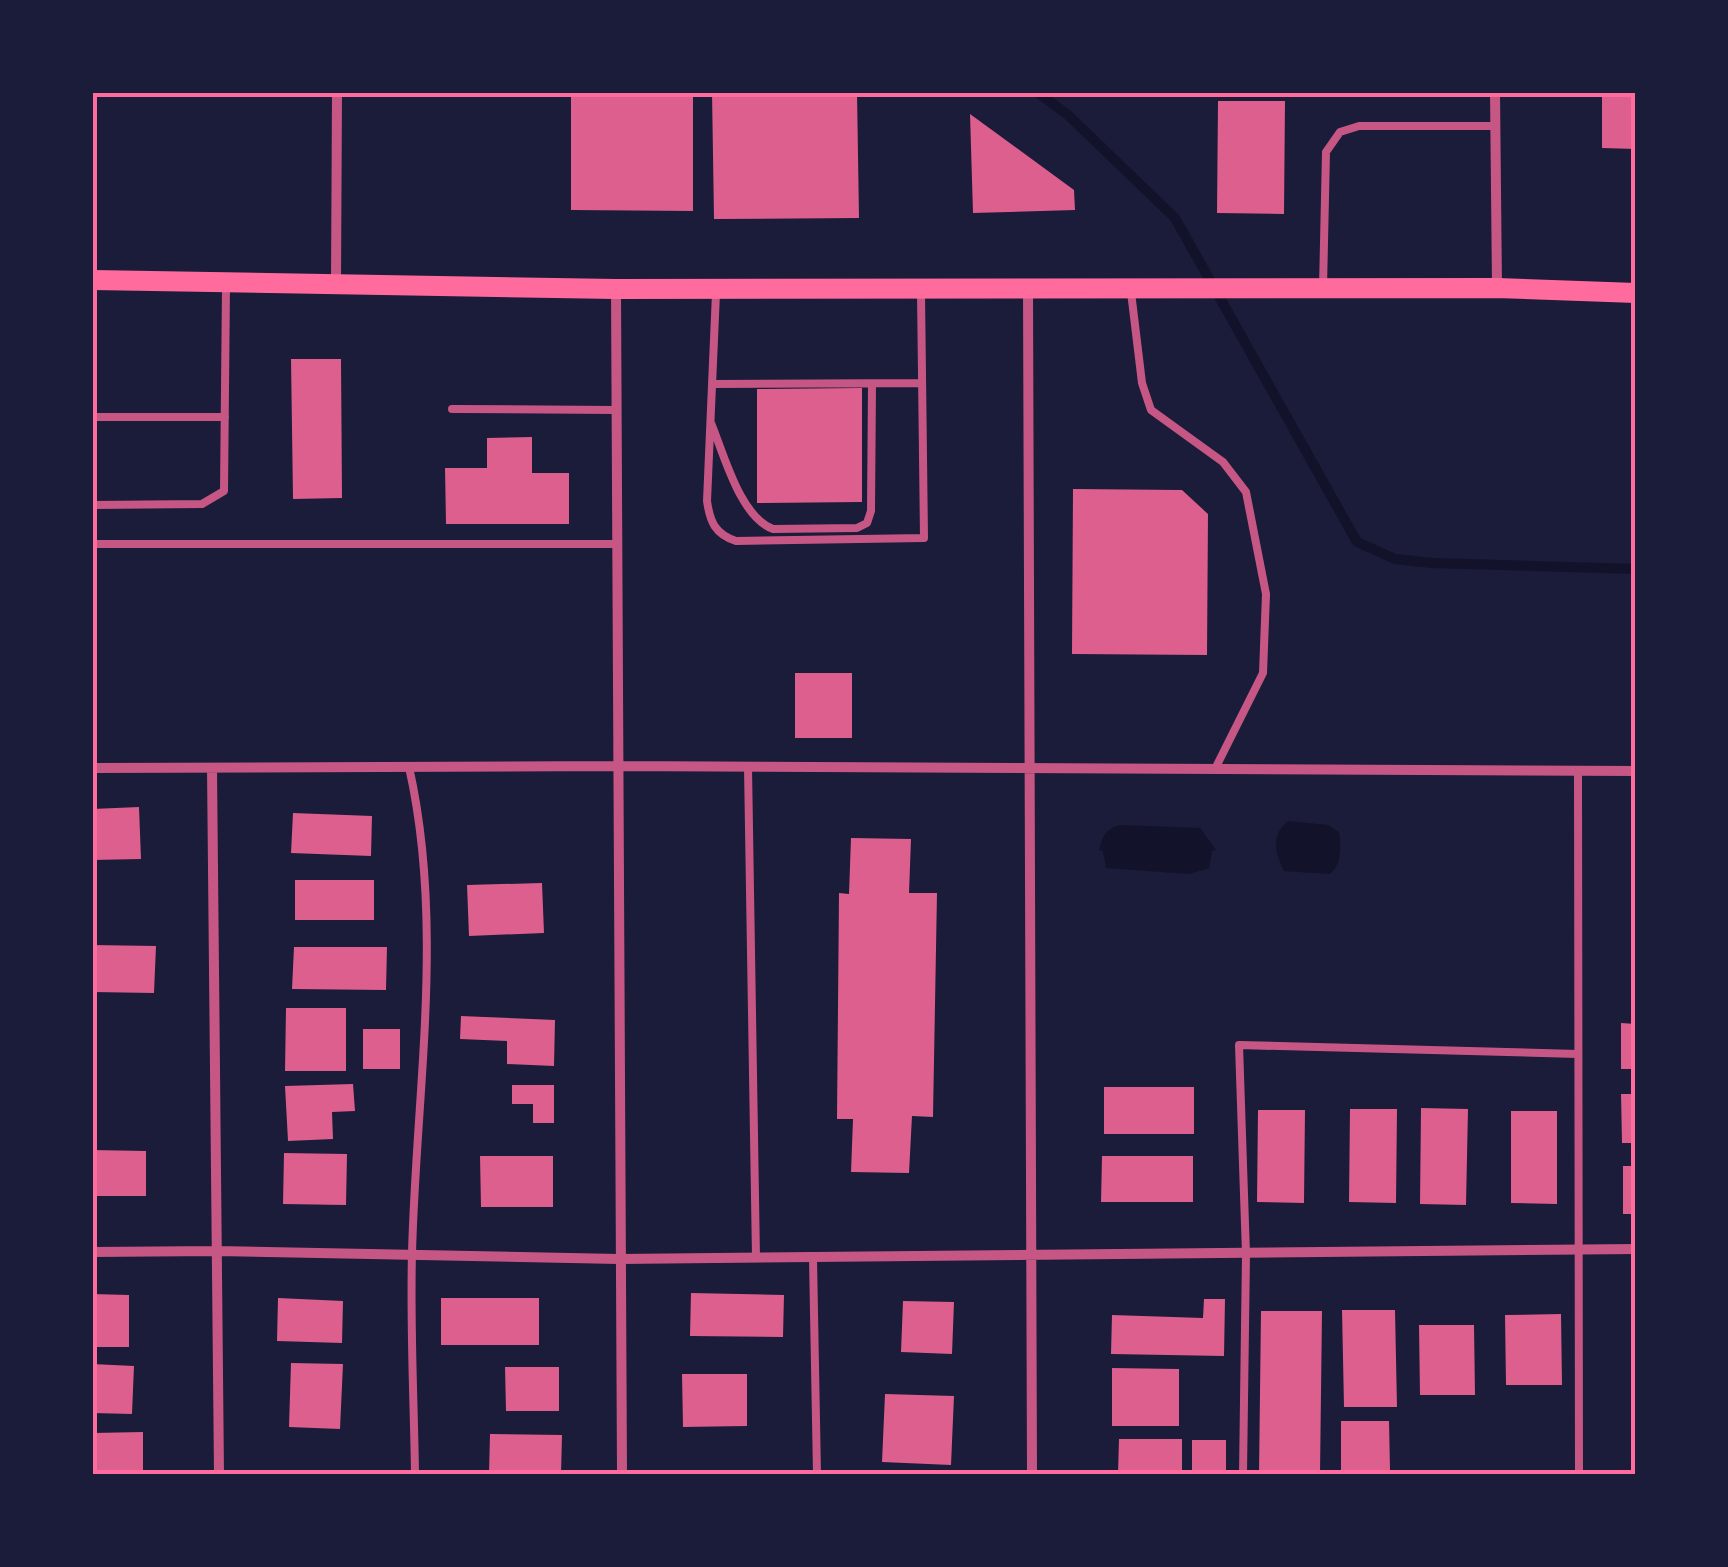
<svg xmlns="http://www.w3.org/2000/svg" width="1728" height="1567" font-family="Karla,sans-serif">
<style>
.water{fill:#12122b}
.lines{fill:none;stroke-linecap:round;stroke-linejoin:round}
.stream{stroke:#12122b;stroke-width:10}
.building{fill:#dd5f8e}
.service{stroke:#c65784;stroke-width:8}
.minor{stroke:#c65784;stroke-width:10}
.secondary{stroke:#ff6b9d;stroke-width:20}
.neatline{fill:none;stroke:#ff6b9d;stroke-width:4}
</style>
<rect width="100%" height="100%" fill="#1b1b3a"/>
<path class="water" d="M 1288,821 L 1328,825 L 1339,832 C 1341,846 1342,864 1330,874 L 1284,871 C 1275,851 1270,837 1288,821 Z
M 1120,825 L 1200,828 L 1216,850 L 1212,851 L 1209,868 L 1189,874 L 1106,868 L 1103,851 L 1099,850 C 1103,836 1105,829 1120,825 Z"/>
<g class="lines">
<path class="stream" d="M 1037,92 L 1068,115 L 1175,218 L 1357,542 L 1395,559 L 1433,563 L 1636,569"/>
</g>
<path class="building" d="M 571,92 L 693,92 L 693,211 L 571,210 Z
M 712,92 L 857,92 L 859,218 L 714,219 Z
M 1602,92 L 1636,92 L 1636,149 L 1602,148 Z
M 1218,101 L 1285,101 L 1284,214 L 1217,213 Z
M 970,114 L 1074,190 L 1075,210 L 973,213 Z
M 291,359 L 341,359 L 342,498 L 293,499 Z
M 862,388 L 862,502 L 757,503 L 757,389 Z
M 532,437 L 532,473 L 569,473 L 569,524 L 446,524 L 445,468 L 487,468 L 487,438 Z
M 1073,489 L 1182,490 L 1208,514 L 1207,655 L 1072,654 Z
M 795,673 L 852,673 L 852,738 L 795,738 Z
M 139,807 L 141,859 L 92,860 L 92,809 Z
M 293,813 L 372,816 L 371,856 L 291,853 Z
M 851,838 L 911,839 L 909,893 L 937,893 L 933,1117 L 912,1116 L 909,1173 L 851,1172 L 853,1119 L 837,1119 L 839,893 L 849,894 Z
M 295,880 L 374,880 L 374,920 L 295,920 Z
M 542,883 L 544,933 L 469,936 L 467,885 Z
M 92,945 L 156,946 L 154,993 L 92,992 Z
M 294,947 L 387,947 L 386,990 L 292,989 Z
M 286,1008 L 346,1008 L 346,1071 L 285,1071 Z
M 461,1016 L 555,1020 L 554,1066 L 507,1064 L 507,1041 L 460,1039 Z
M 1621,1023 L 1636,1024 L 1636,1069 L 1621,1069 Z
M 363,1029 L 400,1029 L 400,1069 L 363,1069 Z
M 353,1084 L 355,1111 L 332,1112 L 333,1139 L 288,1141 L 285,1086 Z
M 512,1085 L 554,1085 L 554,1123 L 533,1123 L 533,1104 L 512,1104 Z
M 1104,1087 L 1194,1087 L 1194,1134 L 1104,1134 Z
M 1621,1094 L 1636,1094 L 1636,1143 L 1622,1143 Z
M 1421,1108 L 1468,1109 L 1466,1205 L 1420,1204 Z
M 1350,1109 L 1397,1109 L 1396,1203 L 1349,1202 Z
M 1258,1110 L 1305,1110 L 1304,1203 L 1257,1202 Z
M 1511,1111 L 1557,1111 L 1557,1204 L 1511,1203 Z
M 92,1150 L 146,1151 L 146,1196 L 92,1196 Z
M 284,1153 L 347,1154 L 346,1205 L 283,1204 Z
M 480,1156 L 553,1156 L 553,1207 L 481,1207 Z
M 1102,1156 L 1193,1156 L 1193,1202 L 1101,1202 Z
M 1623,1166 L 1636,1166 L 1636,1214 L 1623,1214 Z
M 691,1293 L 784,1295 L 783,1337 L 690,1336 Z
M 92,1294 L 129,1295 L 129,1347 L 92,1347 Z
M 278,1298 L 343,1301 L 342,1343 L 277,1341 Z
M 441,1298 L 539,1298 L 539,1345 L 441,1345 Z
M 1204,1299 L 1225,1299 L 1224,1356 L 1111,1354 L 1112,1315 L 1203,1318 Z
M 903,1301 L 954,1302 L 952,1354 L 901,1352 Z
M 1342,1310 L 1395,1310 L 1397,1407 L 1344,1407 Z
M 1261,1311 L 1322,1311 L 1320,1474 L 1259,1474 Z
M 1561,1314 L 1562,1385 L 1506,1385 L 1505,1315 Z
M 1419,1325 L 1474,1325 L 1475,1395 L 1420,1395 Z
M 291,1363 L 343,1364 L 340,1429 L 289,1427 Z
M 92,1364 L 134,1366 L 132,1414 L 92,1413 Z
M 505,1367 L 559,1367 L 559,1411 L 506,1411 Z
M 1112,1368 L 1179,1369 L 1179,1426 L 1112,1426 Z
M 682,1374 L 747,1374 L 747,1426 L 683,1427 Z
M 885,1394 L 954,1396 L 951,1465 L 882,1462 Z
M 1341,1421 L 1389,1421 L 1390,1470 L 1341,1470 Z
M 143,1432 L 143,1474 L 92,1474 L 92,1433 Z
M 490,1434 L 562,1435 L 561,1474 L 489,1474 Z
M 1119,1439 L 1182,1439 L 1182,1474 L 1118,1474 Z
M 1192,1440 L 1226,1440 L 1226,1474 L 1192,1474 Z"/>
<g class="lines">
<path class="service" d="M 1323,288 L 1326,152 L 1340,132 L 1359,126 L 1495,126
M 1131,292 L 1142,383 L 1151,410 L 1223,462 L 1246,492 L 1266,594 L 1263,673 L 1215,769
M 716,293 L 707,501 C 710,522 715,534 736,541 L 924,538 L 921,293
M 712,384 L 921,383
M 452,409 L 616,410
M 92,417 L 225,417
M 711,423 C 724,454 740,517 773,529 L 857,528 L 867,523 L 871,511 L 872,384
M 92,505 L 202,504 L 224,491 L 226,286
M 92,544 L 616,544
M 409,767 C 445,927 416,1092 412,1253 C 410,1327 414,1401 415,1474
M 748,767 L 756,1258
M 1578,771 L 1579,1474
M 813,1258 L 817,1474
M 1243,1474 L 1246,1254 L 1239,1045 L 1578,1054"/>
<path class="minor" d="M 1495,92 L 1497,287
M 336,282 L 337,92
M 1028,288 L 1032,1474
M 616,290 L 622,1474
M 92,768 L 617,766 L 1636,771
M 212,768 L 219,1474
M 92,1252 L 217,1251 L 619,1259 L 1636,1249"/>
<path class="secondary" d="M 92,280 L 616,289 L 1497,288 L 1636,293"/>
</g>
<rect width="1728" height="1567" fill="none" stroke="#1b1b3a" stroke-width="190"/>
<rect x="95" y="95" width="1538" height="1377" class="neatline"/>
</svg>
